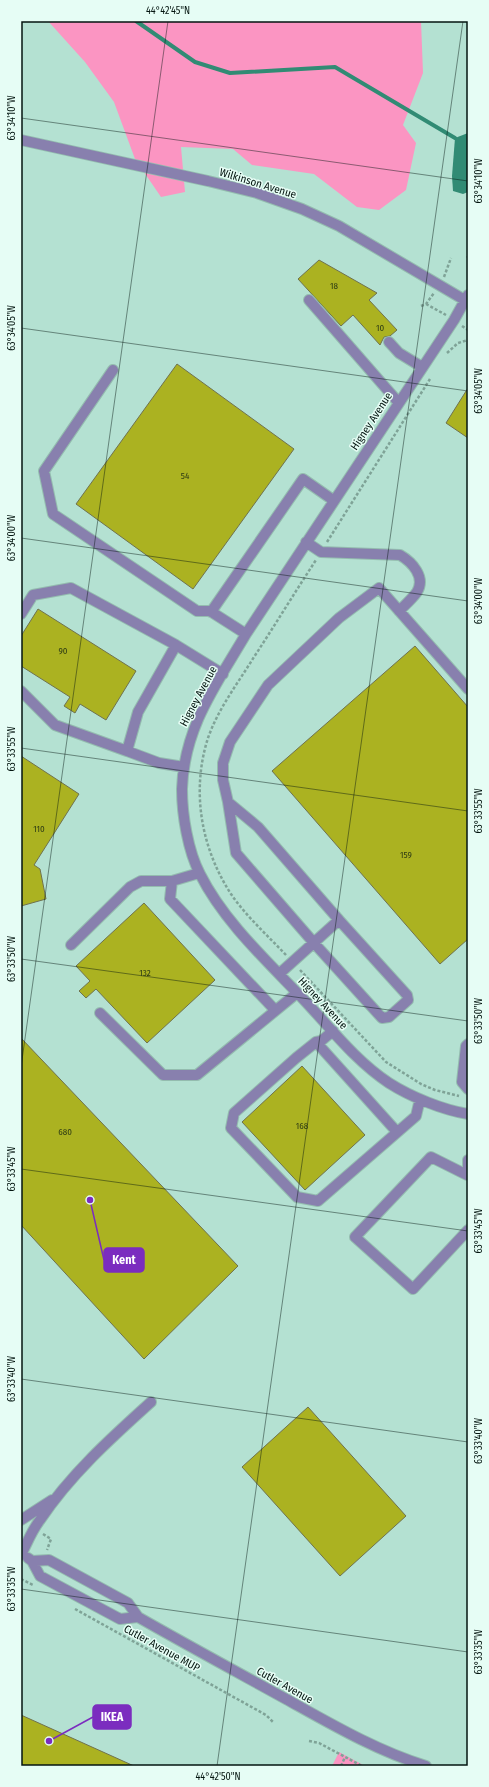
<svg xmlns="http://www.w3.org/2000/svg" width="489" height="1787" font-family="'Fira Sans Condensed',sans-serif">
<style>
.green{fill:#fb95c2}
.water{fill:#318b74}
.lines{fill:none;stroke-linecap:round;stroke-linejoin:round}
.stream{stroke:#318b74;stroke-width:4}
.building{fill:#abb221;stroke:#6f724f}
.minor-casing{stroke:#94bcaf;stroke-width:12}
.path{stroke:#7fa397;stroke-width:2.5;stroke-dasharray:3 2;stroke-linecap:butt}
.minor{stroke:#8880ae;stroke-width:10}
.ticks{fill:none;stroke:#041510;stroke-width:1;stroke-opacity:0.45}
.labels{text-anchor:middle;stroke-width:3;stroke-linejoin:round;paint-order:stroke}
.number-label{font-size:9px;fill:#2e3c14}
.street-label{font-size:11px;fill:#041510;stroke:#e6fdf5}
.leader{fill:none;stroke:#7b2cbf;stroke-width:1.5}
.callout-dot{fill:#7b2cbf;stroke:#e6fdf5;stroke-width:1.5}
.callout{fill:#7b2cbf;stroke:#7b2cbf;stroke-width:1.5}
.callout-label{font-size:12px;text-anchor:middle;font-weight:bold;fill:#fff}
.neatline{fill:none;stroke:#041510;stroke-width:1.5}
.ticks-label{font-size:10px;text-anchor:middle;fill:#041510}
</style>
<rect width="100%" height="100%" fill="#b4e1d2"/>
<path class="green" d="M 48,21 L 421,21 L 423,73 L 403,125 L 416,143 L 406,190 L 379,210 L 357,207 L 314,174 L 252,165 L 233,149 L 181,147 L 185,192 L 161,197 L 135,159 L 114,102 L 85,62 Z
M 339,1752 L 365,1766 L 332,1766 Z"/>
<path class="water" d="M 468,133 L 468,192 L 463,194 L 453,191 L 452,176 L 455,138 Z"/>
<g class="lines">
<path class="stream" d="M 136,21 L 195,62 L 230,73 L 335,67 L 455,138"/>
</g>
<path class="building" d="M 319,260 L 377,293 L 369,300 L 397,330 L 390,336 L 384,337 L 380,345 L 353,315 L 341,326 L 298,279 Z
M 177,364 L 294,449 L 193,589 L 76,504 Z
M 468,388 L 468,438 L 446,423 Z
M 38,609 L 136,671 L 106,720 L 80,704 L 75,713 L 64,706 L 70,697 L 21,666 L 21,636 Z
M 415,646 L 468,707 L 468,939 L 440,964 L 272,771 Z
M 21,756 L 79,794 L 34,865 L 40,869 L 46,899 L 21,906 Z
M 144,903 L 215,980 L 147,1043 L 96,989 L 86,998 L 79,991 L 90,981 L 76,966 Z
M 21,1038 L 238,1266 L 144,1359 L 21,1225 Z
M 302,1066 L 365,1135 L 305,1190 L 242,1122 Z
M 308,1407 L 406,1516 L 340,1576 L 242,1467 Z
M 21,1715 L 134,1766 L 21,1766 Z"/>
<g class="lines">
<g class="minor-casing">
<path id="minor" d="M 21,140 L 208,181 L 257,193 L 302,209 L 339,226 L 468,302
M 468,295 L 454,320 L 246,634 C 216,685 184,727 182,789 C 182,815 188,851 200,874 C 224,922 269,963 306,1002 C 332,1030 357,1062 389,1083 C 411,1097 443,1110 468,1114
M 309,300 L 398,402
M 389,342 L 399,353 L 422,367
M 113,370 L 44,471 L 53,514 L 197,611 L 210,611 L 246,634
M 306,542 L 321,552 L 400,555 C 412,562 426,577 417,592 C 412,599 405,605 399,611
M 211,612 L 303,479 L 333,500
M 21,614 L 33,595 L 71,588 L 176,645
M 21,691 L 55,725 L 127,751
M 184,767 L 159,763 L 127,751 L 138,712 L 176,645 L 223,674
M 228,802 L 223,780 L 223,763 L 230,742 L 268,685 L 339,618 L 379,588 L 468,689
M 172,881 L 170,899 L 275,1010
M 71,945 L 130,887 L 141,881 L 172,881 L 199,873
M 279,974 C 299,956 319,938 339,920 L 407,995 L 408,1000 L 389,1017 L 382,1018 L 314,943 L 236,853 L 228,802 L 258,827 L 339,920
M 100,1013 L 163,1075 L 197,1075 L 297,993
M 333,1031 L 321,1041 L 316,1042 L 296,1058 L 234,1113 L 231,1128 L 297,1197 L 318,1201 L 416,1116 L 420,1099
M 316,1042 L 397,1132
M 468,1044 L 466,1046 L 462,1082 L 468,1089
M 468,1160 L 468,1175
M 467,1175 L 431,1157 L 355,1237 L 413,1289 L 468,1230
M 21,1520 L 52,1500
M 21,1555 C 27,1543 32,1530 40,1520 C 70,1475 111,1438 151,1402
M 28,1558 L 32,1561 L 40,1576 L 120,1619 L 138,1617
M 32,1561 L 49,1560 L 128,1603 L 138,1617 C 187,1645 237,1672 286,1699 C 331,1724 377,1751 426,1766"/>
</g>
<path class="path" d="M 467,256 L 468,257
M 444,277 L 451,258
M 426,304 L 446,315
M 421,306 L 426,304 L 434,293
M 462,326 L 468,330
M 447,353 L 458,343 L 468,340
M 327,542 L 430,379
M 286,955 C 267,935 246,916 231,894 C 201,848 191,791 208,738 C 218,709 238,683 254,657 C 275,625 295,592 316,560
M 300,970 L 386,1062 L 421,1084 L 435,1090 L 459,1096
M 43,1534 L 51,1539 L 47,1550
M 21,1579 L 33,1585
M 75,1609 L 266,1715 L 274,1723
M 309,1741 L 319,1743 L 362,1766
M 341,1766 L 345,1757"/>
<use href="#minor" class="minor"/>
</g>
<path class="ticks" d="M 21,118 L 468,181M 21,328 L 468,391M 21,538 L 468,601M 21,748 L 468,811M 21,959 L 468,1021M 21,1067 L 168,21M 21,1169 L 468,1231M 21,1379 L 468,1442M 21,1589 L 468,1652M 217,1766 L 463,21"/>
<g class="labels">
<g class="number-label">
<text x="334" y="289">18</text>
<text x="380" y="331">10</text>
<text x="185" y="479">54</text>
<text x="63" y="654">90</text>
<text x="39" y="832">110</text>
<text x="406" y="858">159</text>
<text x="145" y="976">132</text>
<text x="302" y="1129">168</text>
<text x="65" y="1135">680</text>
</g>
<g class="street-label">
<text transform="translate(258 183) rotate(17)" y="4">Wilkinson Avenue</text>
<text transform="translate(371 421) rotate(-57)" y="4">Higney Avenue</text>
<text transform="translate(198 696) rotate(-62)" y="4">Higney Avenue</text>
<text transform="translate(323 1003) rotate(47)" y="4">Higney Avenue</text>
<text transform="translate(162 1648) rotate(29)" y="4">Cutler Avenue MUP</text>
<text transform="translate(285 1685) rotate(29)" y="4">Cutler Avenue</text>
</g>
</g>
<path class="leader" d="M90 1200L104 1260M49 1741L93 1717"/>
<g class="callout-dot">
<circle cx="90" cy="1200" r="4"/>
<circle cx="49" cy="1741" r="4"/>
</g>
<g class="callout">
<rect x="104" y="1248" width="40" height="24" rx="4"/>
<rect x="93" y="1705" width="38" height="24" rx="4"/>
</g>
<g class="callout-label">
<text x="124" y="1264">Kent</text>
<text x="112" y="1721">IKEA</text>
</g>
<rect width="489" height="1787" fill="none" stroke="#e6fdf5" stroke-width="44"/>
<rect x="22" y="22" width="445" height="1743" class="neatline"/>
<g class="ticks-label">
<text x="168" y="14">44°42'45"N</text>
<text transform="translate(11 118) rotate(-90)" y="4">63°34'10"W</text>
<text transform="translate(478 181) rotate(-90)" y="4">63°34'10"W</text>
<text transform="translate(11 328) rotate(-90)" y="4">63°34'05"W</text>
<text transform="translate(478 391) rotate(-90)" y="4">63°34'05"W</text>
<text transform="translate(11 538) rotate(-90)" y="4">63°34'00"W</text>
<text transform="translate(478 601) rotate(-90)" y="4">63°34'00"W</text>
<text transform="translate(11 749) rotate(-90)" y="4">63°33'55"W</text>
<text transform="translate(478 811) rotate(-90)" y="4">63°33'55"W</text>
<text transform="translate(11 959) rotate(-90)" y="4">63°33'50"W</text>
<text transform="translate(478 1021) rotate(-90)" y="4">63°33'50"W</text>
<text transform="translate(11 1169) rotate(-90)" y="4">63°33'45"W</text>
<text transform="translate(478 1231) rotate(-90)" y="4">63°33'45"W</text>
<text transform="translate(11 1379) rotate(-90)" y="4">63°33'40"W</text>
<text transform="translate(478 1441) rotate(-90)" y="4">63°33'40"W</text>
<text transform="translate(11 1589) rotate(-90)" y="4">63°33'35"W</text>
<text transform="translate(478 1652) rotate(-90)" y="4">63°33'35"W</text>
<text x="218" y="1780">44°42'50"N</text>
</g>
</svg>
